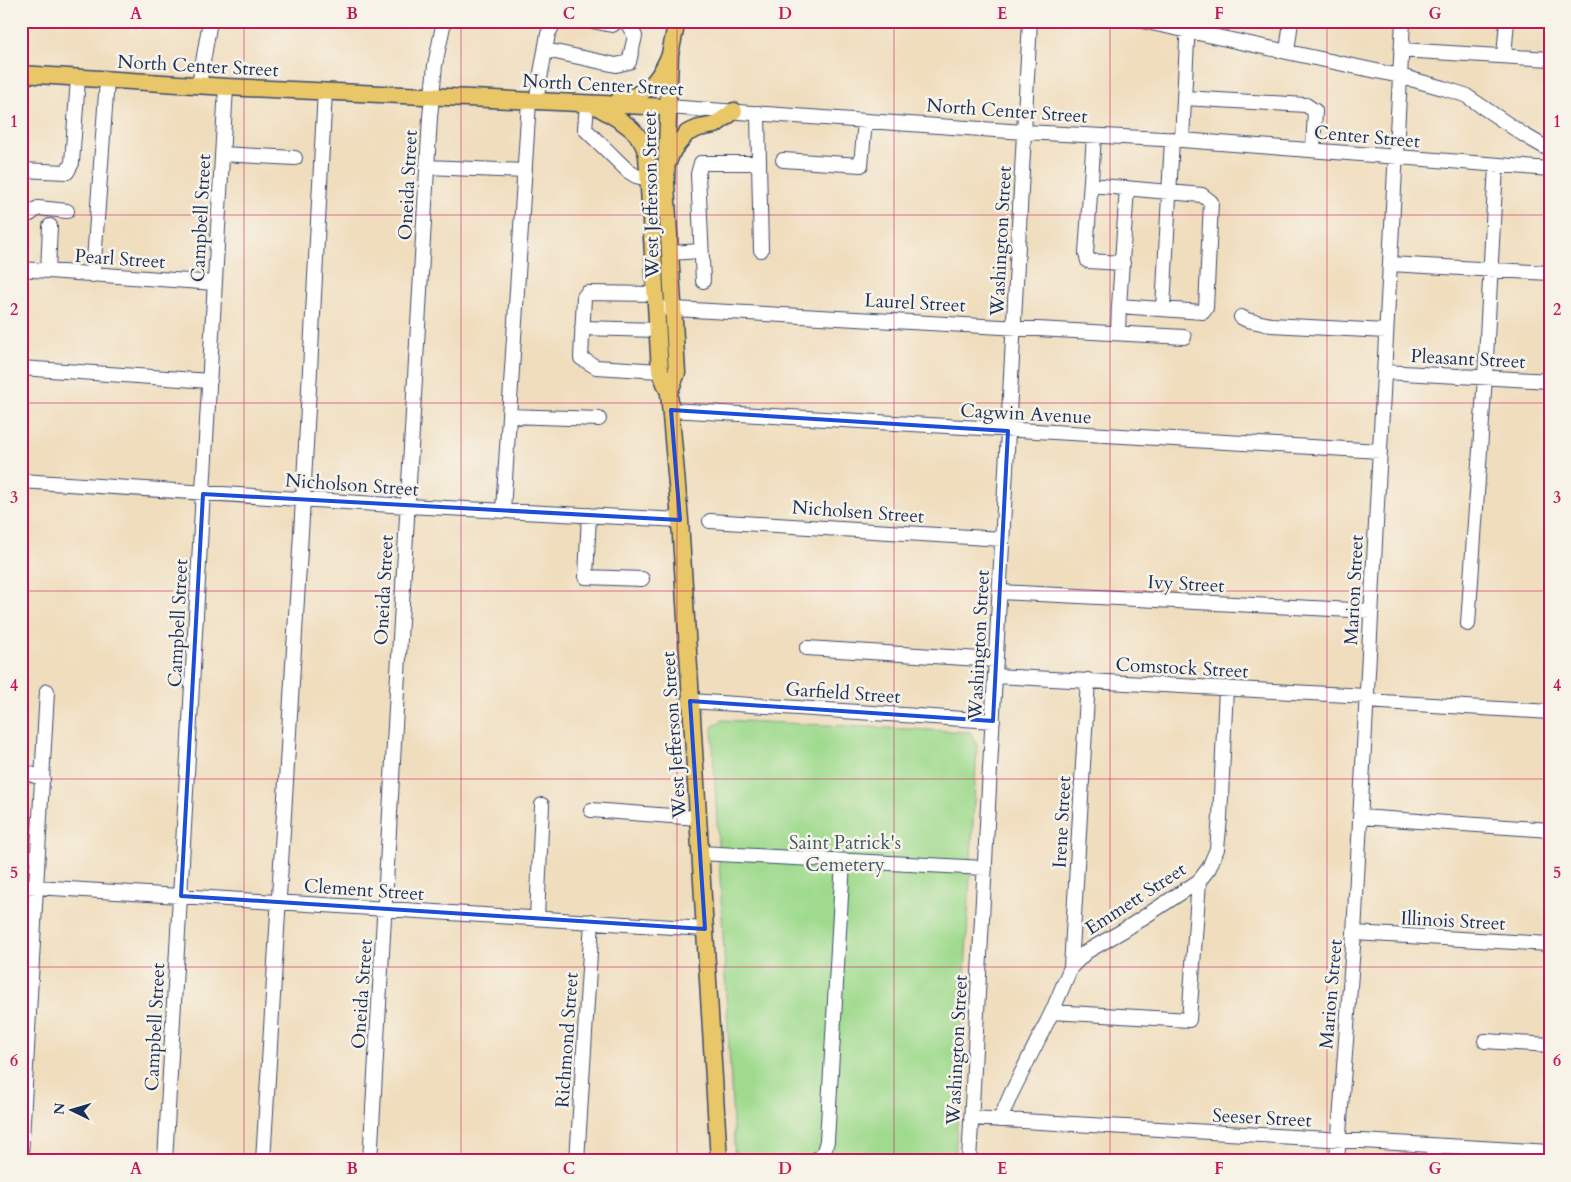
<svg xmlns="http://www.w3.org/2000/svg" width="1571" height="1182" font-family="Cardo,serif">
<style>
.green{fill:#9fda8d;stroke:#5d8476}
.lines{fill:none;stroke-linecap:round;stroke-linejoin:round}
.minor-casing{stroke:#3b496c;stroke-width:16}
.major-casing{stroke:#3b496c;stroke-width:19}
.minor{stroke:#fff;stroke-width:14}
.major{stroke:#e9c769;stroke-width:16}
.marked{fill:none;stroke:#1d4ed8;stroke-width:4;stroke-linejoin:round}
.grid{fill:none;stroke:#c2185b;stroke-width:1;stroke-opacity:0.55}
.labels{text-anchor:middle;stroke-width:5;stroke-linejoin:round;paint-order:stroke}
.street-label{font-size:19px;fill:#1b2f5e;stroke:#f7f3e8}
.park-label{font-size:19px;fill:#3c5a6a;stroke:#f7f3e8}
.neatline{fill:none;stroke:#c2185b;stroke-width:2}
.grid-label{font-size:16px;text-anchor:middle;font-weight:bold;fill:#c2185b}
</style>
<rect width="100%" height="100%" fill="#f7f3e8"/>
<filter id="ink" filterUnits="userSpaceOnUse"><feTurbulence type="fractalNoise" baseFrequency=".02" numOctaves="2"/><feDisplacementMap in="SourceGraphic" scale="10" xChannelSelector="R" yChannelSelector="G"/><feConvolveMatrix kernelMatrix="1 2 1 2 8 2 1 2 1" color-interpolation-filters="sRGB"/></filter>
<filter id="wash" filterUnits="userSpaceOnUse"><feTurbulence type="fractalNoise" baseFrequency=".0096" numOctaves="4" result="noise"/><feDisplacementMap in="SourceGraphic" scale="20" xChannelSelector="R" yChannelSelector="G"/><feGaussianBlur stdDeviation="1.12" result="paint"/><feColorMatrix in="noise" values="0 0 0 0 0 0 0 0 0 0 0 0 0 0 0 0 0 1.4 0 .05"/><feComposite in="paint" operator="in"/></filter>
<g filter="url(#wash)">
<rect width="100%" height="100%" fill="#f0ddbd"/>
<path class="green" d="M 722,720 L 970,732 L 977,745 L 955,1161 L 735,1161 L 712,727 Z"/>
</g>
<g filter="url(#ink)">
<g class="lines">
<g class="minor-casing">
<path id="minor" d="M 592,21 L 612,25 L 618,21
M 1142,21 L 1400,76 L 1443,88 L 1465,95 L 1524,135 L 1550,150
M 546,50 L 616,65 L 629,62 L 635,36 L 626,21
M 1401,50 L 1550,59
M 1287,52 L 1291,21
M 1504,56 L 1507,21
M 199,85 L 210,21
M 1184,98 L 1306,105 L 1315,111 L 1313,150
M 536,101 L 548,34 L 555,21
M 587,104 L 585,129 L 628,171 L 636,176 L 648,179
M 668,107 L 1024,132 L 1182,140 L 1550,169
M 1094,136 L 1086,253 L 1088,261 L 1123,263
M 1182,140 L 1188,21
M 222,154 L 295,158
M 783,160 L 861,165 L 865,121
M 759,163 L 761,250
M 427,167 L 525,171
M 21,170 L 67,172 L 72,163 L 78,78
M 1091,185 L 1202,195 L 1211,202 L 1206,308 L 1203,312 L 1119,306 L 1127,188
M 21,214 L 30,214 L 38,208 L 67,211
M 670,253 L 701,251
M 1390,264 L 1550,273
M 21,269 L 215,283
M 48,271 L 50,226
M 93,275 L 107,80
M 703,281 L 698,174 L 701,163 L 759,163 L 758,113
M 656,294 L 587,293 L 584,297 L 581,358 L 596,367 L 660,371
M 656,308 L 1184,337
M 1163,309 L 1172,139
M 1241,317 L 1247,320 L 1271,325 L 1386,331
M 582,328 L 658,330
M 1118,333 L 1119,306
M 21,368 L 210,381
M 1384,372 L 1550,381
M 671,410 L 1380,451
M 509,416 L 599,419
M 21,481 L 407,506 L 680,520
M 503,511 L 529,101
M 589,515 L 586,577 L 642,579
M 710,521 L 1002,539
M 1000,592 L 1371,611
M 1468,624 L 1485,377 L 1496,165
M 807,648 L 996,660
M 995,676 L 1366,696
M 690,701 L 993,721
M 1366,701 L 1550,712
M 21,770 L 43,779
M 591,810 L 698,818
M 1360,817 L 1550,830
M 700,853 L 985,868
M 21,886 L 705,929
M 537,918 L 542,805
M 1354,933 L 1550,944
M 1071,967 L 1088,680
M 1052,1012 L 1189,1020 L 1199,881
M 1485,1041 L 1550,1045
M 971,1118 L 1550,1152
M 1000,1120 L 1011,1094 L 1052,1012 L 1071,967 L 1086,952 L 1124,930 L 1199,881 L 1209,868 L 1217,849 L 1220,818 L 1226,688
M 21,1156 L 47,691
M 165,1161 L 226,87
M 263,1161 L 303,500 L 325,91
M 370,1161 L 430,117 L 435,65 L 444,21
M 577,1161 L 592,921
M 814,1161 L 823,1155 L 827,1141 L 843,861
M 969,1161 L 1030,21
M 1337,1161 L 1354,933 L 1403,21
M 1434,1161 L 1434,1146"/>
</g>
<g class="major-casing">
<path id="major" d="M 677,21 L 670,54 L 666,183 L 677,373 L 669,393 L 680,520 L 719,1161
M 21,74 L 226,87 L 668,107
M 619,100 C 646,95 657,83 668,59
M 595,105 C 618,120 640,127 647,155 L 660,371 L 669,393
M 668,162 L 673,150 L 687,133 L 699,128 L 715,125 L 734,111"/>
</g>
<use href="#minor" class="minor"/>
<use href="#major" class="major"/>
</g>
</g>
<path class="marked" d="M 671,410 L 1008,431 L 993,721 L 690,701 L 705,929 L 181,896 L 203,494 L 680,520 Z"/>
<path class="grid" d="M 244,21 L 244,1161M 461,21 L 461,1161M 677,21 L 677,1161M 894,21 L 894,1161M 1110,21 L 1110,1161M 1327,21 L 1327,1161M 21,215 L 1550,215M 21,403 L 1550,403M 21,591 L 1550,591M 21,779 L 1550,779M 21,967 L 1550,967"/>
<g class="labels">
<g class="street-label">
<text transform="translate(198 65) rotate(3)" y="7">North Center Street</text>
<text transform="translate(603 84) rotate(3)" y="7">North Center Street</text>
<text transform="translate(1007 110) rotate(4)" y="7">North Center Street</text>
<text transform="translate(1367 136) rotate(5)" y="7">Center Street</text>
<text transform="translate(407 185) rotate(-87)" y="7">Oneida Street</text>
<text transform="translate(650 195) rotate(-91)" y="7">West Jefferson Street</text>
<text transform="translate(200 218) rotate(-87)" y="7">Campbell Street</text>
<text transform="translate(1000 241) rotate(-87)" y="7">Washington Street</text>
<text transform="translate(120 258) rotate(4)" y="7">Pearl Street</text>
<text transform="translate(915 302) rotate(3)" y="7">Laurel Street</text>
<text transform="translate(1468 358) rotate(3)" y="7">Pleasant Street</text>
<text transform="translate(1026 413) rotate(3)" y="7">Cagwin Avenue</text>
<text transform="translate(352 484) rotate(4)" y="7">Nicholson Street</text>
<text transform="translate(858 511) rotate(4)" y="7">Nicholsen Street</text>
<text transform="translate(1186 583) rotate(3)" y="7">Ivy Street</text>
<text transform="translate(383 590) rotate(-87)" y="7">Oneida Street</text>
<text transform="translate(1353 590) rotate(-87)" y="7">Marion Street</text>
<text transform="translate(177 623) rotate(-87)" y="7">Campbell Street</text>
<text transform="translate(978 645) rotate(-87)" y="7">Washington Street</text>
<text transform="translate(1182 667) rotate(3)" y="7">Comstock Street</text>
<text transform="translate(843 692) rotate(4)" y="7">Garfield Street</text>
<text transform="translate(673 735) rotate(-94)" y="7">West Jefferson Street</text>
<text transform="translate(1061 822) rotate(-87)" y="7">Irene Street</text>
<text transform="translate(364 889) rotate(4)" y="7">Clement Street</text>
<text transform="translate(1135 898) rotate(-33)" y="7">Emmett Street</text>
<text transform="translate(1453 920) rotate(3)" y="7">Illinois Street</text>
<text transform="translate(361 994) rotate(-86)" y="7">Oneida Street</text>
<text transform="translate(1330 994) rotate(-85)" y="7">Marion Street</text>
<text transform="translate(154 1027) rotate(-87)" y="7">Campbell Street</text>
<text transform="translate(566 1040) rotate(-86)" y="7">Richmond Street</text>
<text transform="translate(956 1050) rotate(-87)" y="7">Washington Street</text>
<text transform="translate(1262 1117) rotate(3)" y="7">Seeser Street</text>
</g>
<g class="park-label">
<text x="845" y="849">Saint Patrick's<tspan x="845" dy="22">Cemetery</tspan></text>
</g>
</g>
<rect width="1571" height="1182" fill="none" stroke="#f7f3e8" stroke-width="55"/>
<g transform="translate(72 1110) rotate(275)" stroke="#f7f3e8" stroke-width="4" paint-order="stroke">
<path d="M0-4L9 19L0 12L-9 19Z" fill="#1b2f5e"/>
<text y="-8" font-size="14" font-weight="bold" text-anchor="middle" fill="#1b2f5e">N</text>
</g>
<rect x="28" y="28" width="1516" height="1126" class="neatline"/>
<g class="grid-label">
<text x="136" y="19">A</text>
<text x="352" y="19">B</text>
<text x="569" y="19">C</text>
<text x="785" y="19">D</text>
<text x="1002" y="19">E</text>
<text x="1219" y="19">F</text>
<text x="1435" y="19">G</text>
<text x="14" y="127">1</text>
<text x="1557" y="127">1</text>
<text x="14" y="315">2</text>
<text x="1557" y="315">2</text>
<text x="14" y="503">3</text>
<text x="1557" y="503">3</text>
<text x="14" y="691">4</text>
<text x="1557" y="691">4</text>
<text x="14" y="878">5</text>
<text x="1557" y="878">5</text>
<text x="14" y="1066">6</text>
<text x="1557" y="1066">6</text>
<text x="136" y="1174">A</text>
<text x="352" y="1174">B</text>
<text x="569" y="1174">C</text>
<text x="785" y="1174">D</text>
<text x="1002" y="1174">E</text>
<text x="1219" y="1174">F</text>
<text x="1435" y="1174">G</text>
</g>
</svg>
